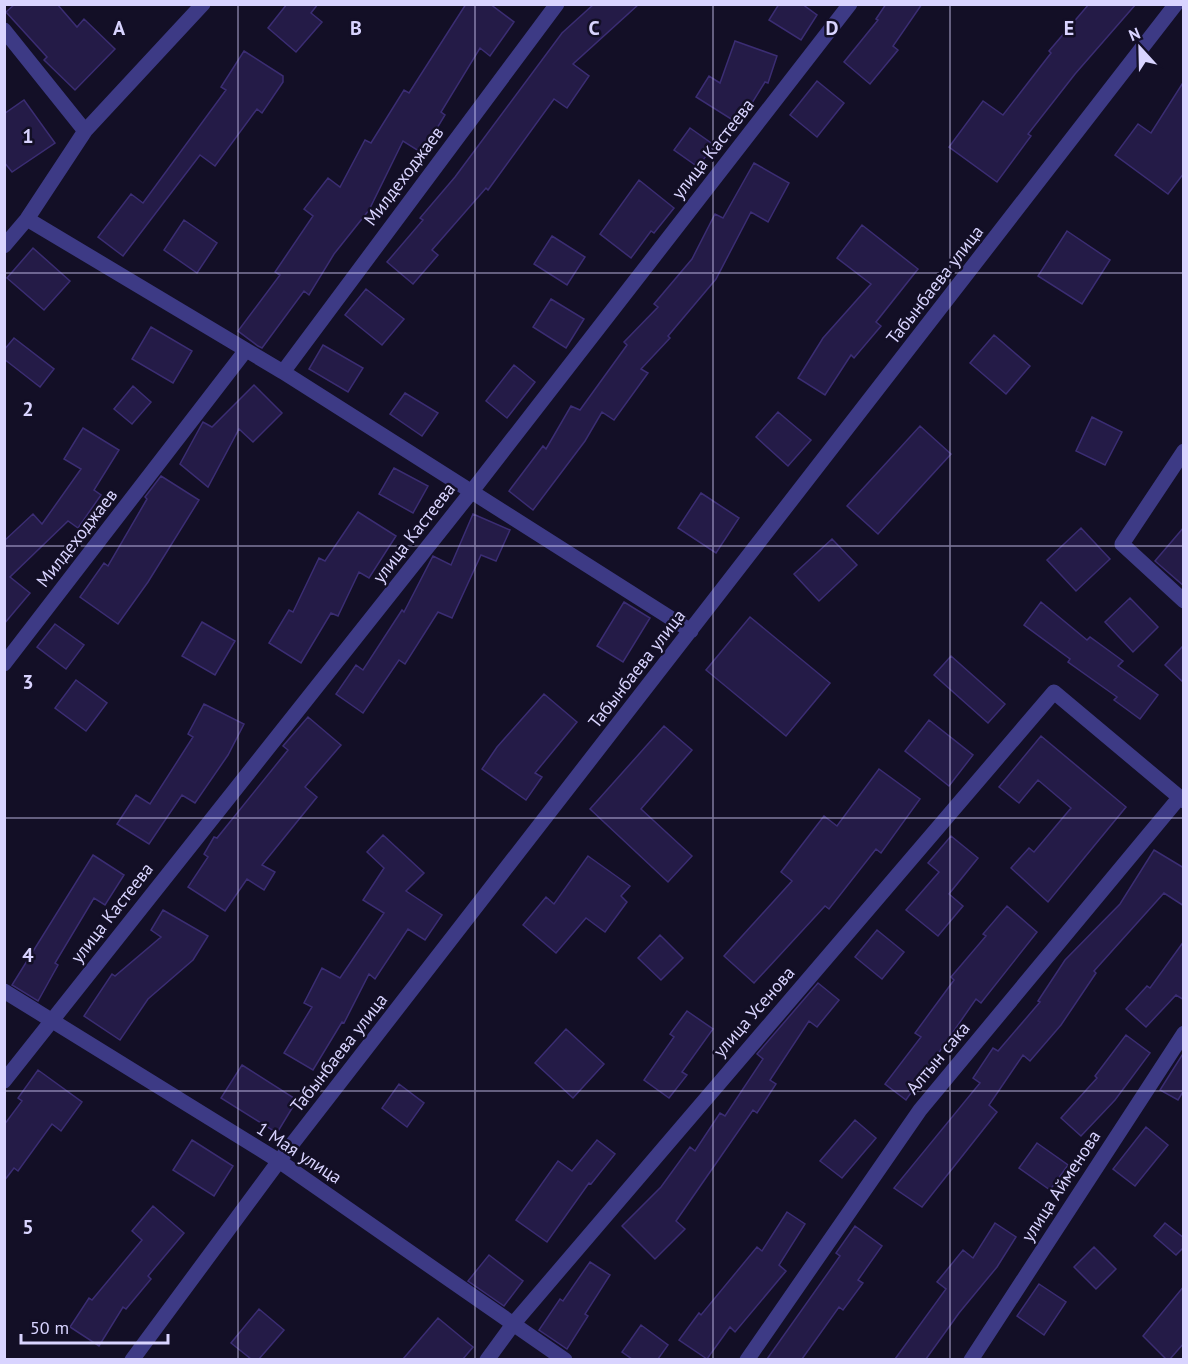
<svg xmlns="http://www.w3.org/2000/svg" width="1188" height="1364" font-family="'PT Sans',sans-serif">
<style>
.building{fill:#241b47;stroke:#3b2d73;stroke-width:1.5}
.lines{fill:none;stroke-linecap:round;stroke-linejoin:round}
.minor{stroke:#3d3a85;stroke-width:15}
.grid{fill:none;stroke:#d9d4ff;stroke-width:1.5;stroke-opacity:0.55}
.labels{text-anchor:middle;stroke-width:5;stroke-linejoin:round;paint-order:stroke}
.street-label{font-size:18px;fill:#d9d4ff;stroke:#130f26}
.grid-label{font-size:20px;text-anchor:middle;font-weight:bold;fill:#d9d4ff;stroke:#130f26;stroke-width:5;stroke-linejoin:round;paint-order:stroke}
</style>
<rect width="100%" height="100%" fill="#130f26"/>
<path class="building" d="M 15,4 L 57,4 L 77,27 L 84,19 L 115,49 L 75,90 L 44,60 L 47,57 L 6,12 Z
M 287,4 L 318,4 L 311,13 L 322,22 L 296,52 L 268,28 Z
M 466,4 L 490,4 L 514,22 L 490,56 L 480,48 L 441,112 L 445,115 L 422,153 L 403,141 L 369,210 L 334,254 L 309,295 L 304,291 L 262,348 L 258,346 L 238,331 L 280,275 L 275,272 L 313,216 L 304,209 L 328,178 L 340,187 L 365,140 L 371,143 L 404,90 L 409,93 Z
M 594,4 L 639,4 L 573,64 L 589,76 L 567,108 L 554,99 L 488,190 L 486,188 L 432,250 L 438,255 L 413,284 L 387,262 L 423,220 L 420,218 L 455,177 L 562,33 Z
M 779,4 L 802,4 L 817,15 L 801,40 L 769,20 Z
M 886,4 L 922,4 L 893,46 L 898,50 L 870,84 L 844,62 L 878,20 L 876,19 Z
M 1089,4 L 1136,4 L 1075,74 L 1028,134 L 1031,136 L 997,182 L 949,147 L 983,101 L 1003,115 L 1051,53 L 1049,51 Z
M 735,41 L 777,56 L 768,83 L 765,82 L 739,124 L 696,97 L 709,76 L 720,83 Z
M 244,51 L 283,76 L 283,82 L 262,113 L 257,109 L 215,166 L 200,155 L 123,256 L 98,237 L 131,194 L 143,203 L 226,90 L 221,87 Z
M 817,81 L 844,103 L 817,137 L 790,115 Z
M 1184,81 L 1184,173 L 1168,194 L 1115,155 L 1138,124 L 1151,133 Z
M 24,100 L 55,143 L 12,172 L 4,162 L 4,114 Z
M 690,128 L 714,145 L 698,167 L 674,150 Z
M 754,163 L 789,183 L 768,222 L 751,212 L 716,279 L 668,336 L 670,338 L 641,369 L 648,373 L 614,420 L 602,412 L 585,441 L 533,510 L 509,491 L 543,446 L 546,449 L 571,406 L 580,410 L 627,345 L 624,342 L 658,307 L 654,304 L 692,259 L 715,214 L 723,218 Z
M 639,180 L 674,208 L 654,233 L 651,231 L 631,258 L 600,234 Z
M 184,220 L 217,243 L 197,273 L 164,250 Z
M 862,225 L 918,269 L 876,322 L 881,326 L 854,358 L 851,355 L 825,395 L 798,378 L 823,338 L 871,284 L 837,258 Z
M 1067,231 L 1110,260 L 1082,304 L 1038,276 Z
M 552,236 L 585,257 L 567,285 L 534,264 Z
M 33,248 L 70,281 L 44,310 L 7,278 Z
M 366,289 L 404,319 L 382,345 L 345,315 Z
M 551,299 L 584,319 L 566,348 L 533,327 Z
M 151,327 L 192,351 L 173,383 L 132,359 Z
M 994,335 L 1030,366 L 1006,394 L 970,363 Z
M 14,338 L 54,369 L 40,387 L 4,359 L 4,350 Z
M 323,345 L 363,368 L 348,392 L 309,369 Z
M 514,365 L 535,382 L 507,418 L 486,401 Z
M 254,385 L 282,413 L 253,442 L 239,429 L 208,487 L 180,464 L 203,422 L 212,427 Z
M 133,386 L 151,402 L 132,424 L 114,409 Z
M 405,393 L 438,413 L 422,436 L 390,414 Z
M 778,412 L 811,440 L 788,466 L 756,437 Z
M 1092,417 L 1122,432 L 1105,465 L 1076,451 Z
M 920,426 L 951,454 L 878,534 L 847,506 Z
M 83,428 L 119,450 L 94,490 L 101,495 L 78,528 L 68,521 L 10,577 L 30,593 L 4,624 L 4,541 L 33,514 L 42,524 L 81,469 L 64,459 Z
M 394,468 L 428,486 L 413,513 L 379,494 Z
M 161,476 L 199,500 L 148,582 L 118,624 L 80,597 L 104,563 L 108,566 L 147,499 L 145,497 Z
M 701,493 L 739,518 L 716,553 L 678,528 Z
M 358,512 L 396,536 L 369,578 L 359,572 L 338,616 L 331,613 L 301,663 L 269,643 L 289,610 L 293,612 L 319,558 L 325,561 Z
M 473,514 L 510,530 L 496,561 L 481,555 L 452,618 L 438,612 L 405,664 L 399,660 L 363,713 L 336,694 L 356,665 L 363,670 L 402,610 L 404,612 L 433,556 L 451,565 Z
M 1184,527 L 1184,586 L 1155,561 Z
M 1081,528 L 1110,559 L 1076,591 L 1047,560 Z
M 832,539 L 857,565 L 819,601 L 794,574 Z
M 1130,598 L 1158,627 L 1133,652 L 1105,622 Z
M 624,602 L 650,618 L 623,662 L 597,646 Z
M 1041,602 L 1087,640 L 1090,637 L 1123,661 L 1118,666 L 1158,695 L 1140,719 L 1114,700 L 1117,697 L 1068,662 L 1070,659 L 1024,625 Z
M 750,617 L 830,683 L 786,736 L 706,670 Z
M 202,622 L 235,641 L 215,675 L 182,656 Z
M 55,624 L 84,645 L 66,669 L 37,647 Z
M 1184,645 L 1184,683 L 1165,665 Z
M 951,656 L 1005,704 L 988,723 L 934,675 Z
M 76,680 L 107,703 L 86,731 L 55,708 Z
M 544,694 L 577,722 L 535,773 L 542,777 L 526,800 L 482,769 L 497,747 Z
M 204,704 L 244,724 L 228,755 L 195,803 L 182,795 L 149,844 L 117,824 L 136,795 L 150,804 L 193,737 L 188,734 Z
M 308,717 L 341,745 L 305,787 L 317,797 L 262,865 L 275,872 L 264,890 L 247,879 L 225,911 L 188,887 L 208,857 L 204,854 L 214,837 L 217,838 L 288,750 L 283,746 Z
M 929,720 L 973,755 L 949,786 L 905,751 Z
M 664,726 L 692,750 L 641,809 L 692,856 L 668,882 L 590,809 Z
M 1041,736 L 1126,807 L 1048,902 L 1011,868 L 1029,848 L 1034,852 L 1071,808 L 1038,780 L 1019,803 L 999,787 Z
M 879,769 L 920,799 L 881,853 L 876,849 L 829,909 L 825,906 L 754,983 L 724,956 L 792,881 L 781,872 L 824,816 L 837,826 Z
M 383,835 L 424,873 L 406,891 L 442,915 L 425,940 L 408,929 L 375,979 L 369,974 L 344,1023 L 342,1022 L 313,1070 L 284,1053 L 312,1007 L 304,1003 L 322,968 L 340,978 L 384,913 L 363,900 L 384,868 L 367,852 Z
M 951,836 L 978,858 L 949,894 L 963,906 L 938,936 L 906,910 L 939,872 L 928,863 Z
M 1154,850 L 1184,868 L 1184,906 L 1164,893 L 1094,971 L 1096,973 L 1061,1025 L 1030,1061 L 1023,1055 L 989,1105 L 997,1112 L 922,1207 L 894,1188 L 980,1083 L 973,1078 L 993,1048 L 998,1051 L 1040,1002 L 1038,1001 L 1065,960 L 1120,904 Z
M 93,855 L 124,875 L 105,905 L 94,898 L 55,963 L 58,965 L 38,1001 L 12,985 Z
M 588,856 L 630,886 L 621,896 L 627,902 L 605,932 L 586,918 L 556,953 L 523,925 L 546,897 L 554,904 Z
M 1007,906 L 1037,932 L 981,1003 L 976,999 L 906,1100 L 885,1084 L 921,1037 L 915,1033 L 954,980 L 951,977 L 986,936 L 983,934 Z
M 163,910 L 208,936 L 193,960 L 148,999 L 120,1040 L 84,1016 L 112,974 L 115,976 L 161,937 L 151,930 Z
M 877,930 L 904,952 L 882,979 L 855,957 Z
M 660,935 L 683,958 L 661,980 L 638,958 Z
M 1184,941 L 1184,1000 L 1176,995 L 1146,1027 L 1126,1009 L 1147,986 L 1150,988 Z
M 818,983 L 839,1000 L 817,1027 L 809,1021 L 770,1080 L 776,1084 L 757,1113 L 753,1110 L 676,1221 L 685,1229 L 655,1259 L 622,1226 L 661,1187 L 690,1147 L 695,1151 L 720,1113 L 725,1116 L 763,1059 L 757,1054 Z
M 687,1011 L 713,1029 L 682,1072 L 687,1075 L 669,1098 L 644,1080 L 674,1037 L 670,1034 Z
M 566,1029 L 604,1064 L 573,1098 L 535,1063 Z
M 1126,1035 L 1150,1053 L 1115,1100 L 1081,1136 L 1061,1118 L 1097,1078 L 1095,1076 Z
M 1184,1052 L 1184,1090 L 1178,1100 L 1160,1090 Z
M 242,1065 L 297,1100 L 277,1133 L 221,1098 Z
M 38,1070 L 82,1102 L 61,1131 L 52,1124 L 18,1171 L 14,1168 L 4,1181 L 4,1125 L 22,1101 L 18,1098 Z
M 399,1084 L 424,1103 L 407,1127 L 382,1108 Z
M 855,1120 L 876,1138 L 842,1178 L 820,1161 Z
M 1146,1127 L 1168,1145 L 1135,1186 L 1113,1169 Z
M 192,1140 L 233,1166 L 214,1196 L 173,1170 Z
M 597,1140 L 615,1154 L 591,1184 L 589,1183 L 547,1242 L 516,1220 L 558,1161 L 572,1171 Z
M 1037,1143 L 1068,1165 L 1050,1190 L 1019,1168 Z
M 153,1206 L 184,1233 L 148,1276 L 151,1279 L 126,1309 L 123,1307 L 99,1346 L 70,1327 L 89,1298 L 92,1300 L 142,1240 L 132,1231 Z
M 787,1212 L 805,1224 L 779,1265 L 786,1271 L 735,1332 L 730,1327 L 707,1359 L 679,1340 L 699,1313 L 701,1315 L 757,1247 L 762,1251 Z
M 995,1223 L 1016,1237 L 997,1267 L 959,1313 L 926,1359 L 895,1359 L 946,1289 L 937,1282 L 963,1250 L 973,1258 Z
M 1165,1223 L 1184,1238 L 1184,1247 L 1176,1255 L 1154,1236 Z
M 855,1226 L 882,1246 L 858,1280 L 863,1283 L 843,1310 L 839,1307 L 802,1359 L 767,1359 L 840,1256 L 836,1253 Z
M 1094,1247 L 1116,1269 L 1096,1289 L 1074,1267 Z
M 489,1255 L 523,1281 L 504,1306 L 468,1281 Z
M 590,1262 L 610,1275 L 585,1314 L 588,1316 L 567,1349 L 539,1330 L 560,1299 L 563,1301 Z
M 1039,1284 L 1066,1302 L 1044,1335 L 1017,1316 Z
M 1184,1286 L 1184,1343 L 1170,1359 L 1166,1359 L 1143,1336 Z
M 259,1309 L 284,1330 L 259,1359 L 251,1359 L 231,1343 Z
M 438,1318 L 473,1347 L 463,1359 L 403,1359 Z
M 641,1325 L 668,1345 L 658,1359 L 632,1359 L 622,1352 Z"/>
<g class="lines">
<path class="minor" d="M 4,30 L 85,131
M 27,219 L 283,372 L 691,631
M 4,246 L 27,219 L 85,131 L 203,4
M 283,372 L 557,4
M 1184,451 L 1122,544 L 1184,601
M 4,664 L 246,350
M 4,991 L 279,1161 L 565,1360
M 4,1081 L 472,491 L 850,4
M 132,1360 L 279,1161 L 1176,4
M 487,1360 L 514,1323 L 1054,692 L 1184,801
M 747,1360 L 920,1110 L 1179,798
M 971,1360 L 1184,1033"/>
</g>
<path class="grid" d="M 238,4 L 238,1360M 475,4 L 475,1360M 713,4 L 713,1360M 950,4 L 950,1360M 4,273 L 1184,273M 4,546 L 1184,546M 4,818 L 1184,818M 4,1091 L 1184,1091"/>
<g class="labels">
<g class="street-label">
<text transform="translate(713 149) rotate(-52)" y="6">улица Кастеева</text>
<text transform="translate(404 176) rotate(-53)" y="6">Милдеходжаев</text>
<text transform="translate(935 285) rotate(-52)" y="6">Табынбаева улица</text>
<text transform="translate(414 533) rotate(-52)" y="6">улица Кастеева</text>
<text transform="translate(77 538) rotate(-52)" y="6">Милдеходжаев</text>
<text transform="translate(637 669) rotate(-52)" y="6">Табынбаева улица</text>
<text transform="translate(112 913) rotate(-52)" y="6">улица Кастеева</text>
<text transform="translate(754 1012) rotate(-49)" y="6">улица Усенова</text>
<text transform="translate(339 1053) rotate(-52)" y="6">Табынбаева улица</text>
<text transform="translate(938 1058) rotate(-50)" y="6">Алтын сака</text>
<text transform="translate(299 1153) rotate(33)" y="6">1 Мая улица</text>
<text transform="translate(1061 1186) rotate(-57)" y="6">улица Айменова</text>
</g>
</g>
<g class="grid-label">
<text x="119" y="35">A</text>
<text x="356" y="35">B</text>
<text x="594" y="35">C</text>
<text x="832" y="35">D</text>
<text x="1069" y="35">E</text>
<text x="28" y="143">1</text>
<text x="28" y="416">2</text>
<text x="28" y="689">3</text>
<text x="28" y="962">4</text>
<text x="28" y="1234">5</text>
</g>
<rect width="1188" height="1364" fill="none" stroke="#d9d4ff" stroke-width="12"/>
<g transform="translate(1140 48) rotate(338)" stroke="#130f26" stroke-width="4.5" paint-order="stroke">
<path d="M0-4.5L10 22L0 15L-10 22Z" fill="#d9d4ff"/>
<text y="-9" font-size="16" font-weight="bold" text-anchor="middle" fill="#d9d4ff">N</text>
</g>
<path d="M21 1334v9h147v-9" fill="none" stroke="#d9d4ff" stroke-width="3"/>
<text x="30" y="1334" font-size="18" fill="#d9d4ff" stroke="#130f26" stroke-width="4.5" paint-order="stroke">50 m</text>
</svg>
